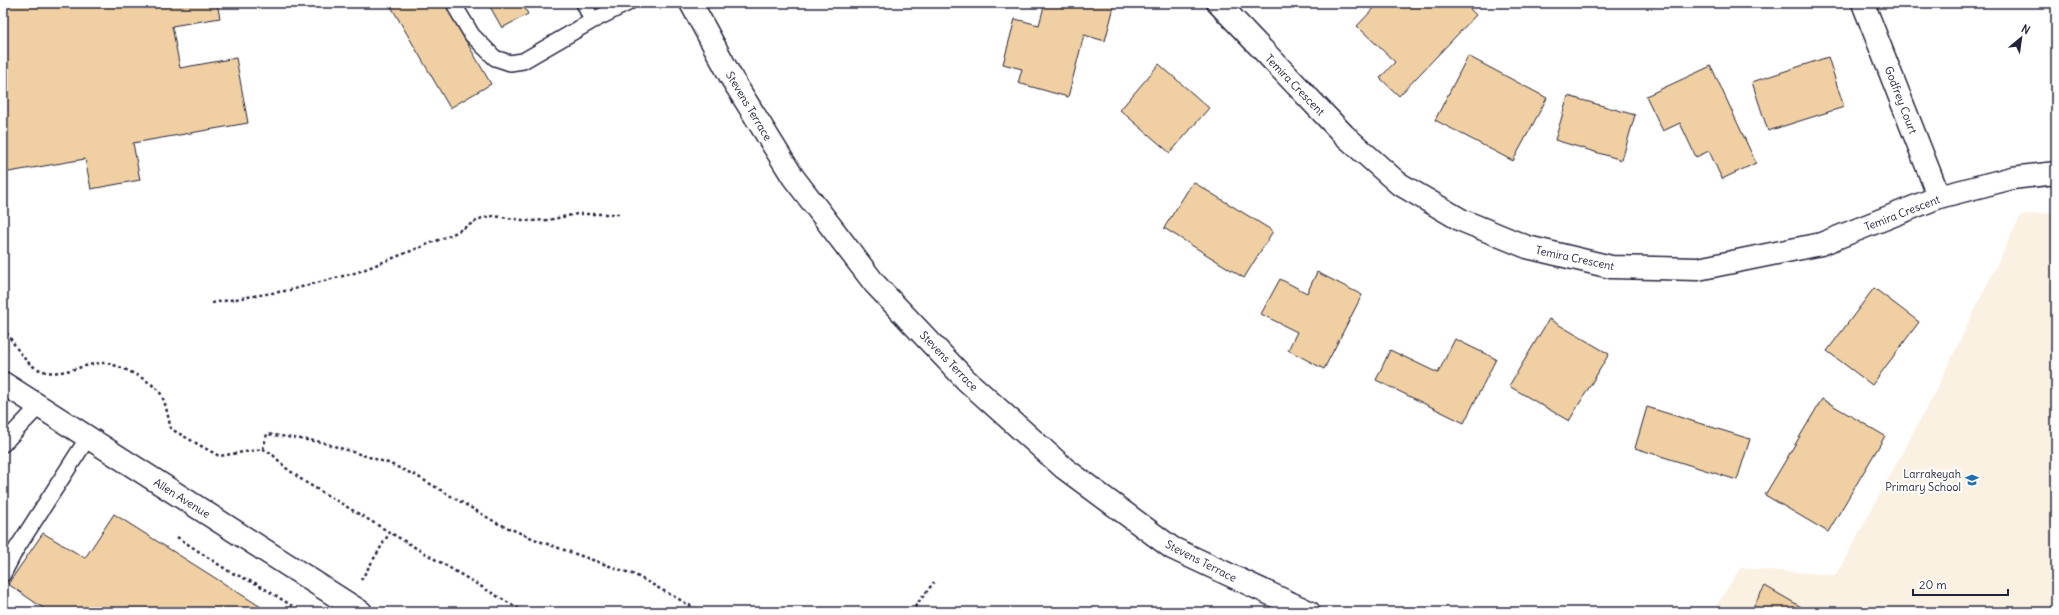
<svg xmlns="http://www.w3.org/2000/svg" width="2059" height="615" font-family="Delius,sans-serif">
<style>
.built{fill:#faf1e3}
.building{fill:#f0d0a2;stroke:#22223b}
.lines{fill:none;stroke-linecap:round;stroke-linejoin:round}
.lane-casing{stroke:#22223b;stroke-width:18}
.street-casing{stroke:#22223b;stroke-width:25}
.path{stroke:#22223b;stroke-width:2.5;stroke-dasharray:3 3;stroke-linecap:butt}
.lane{stroke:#fff;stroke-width:15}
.street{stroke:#fff;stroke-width:22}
.labels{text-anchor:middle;stroke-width:4;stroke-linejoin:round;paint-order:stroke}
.street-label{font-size:11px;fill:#22223b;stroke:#fff}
.poi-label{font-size:11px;fill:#22223b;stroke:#fff;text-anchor:end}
</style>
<rect width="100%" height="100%" fill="#fff"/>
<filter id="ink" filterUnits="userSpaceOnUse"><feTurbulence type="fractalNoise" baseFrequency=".025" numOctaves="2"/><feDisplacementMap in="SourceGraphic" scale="8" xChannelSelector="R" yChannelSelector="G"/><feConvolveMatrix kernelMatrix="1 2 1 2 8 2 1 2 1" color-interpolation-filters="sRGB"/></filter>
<g filter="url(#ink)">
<path class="built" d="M 2056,212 L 2056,612 L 1712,612 L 1740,568 L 1836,575 L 1935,392 L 2021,215 Z"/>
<path class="building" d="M 3,3 L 217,3 L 220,18 L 172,26 L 180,68 L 236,58 L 248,123 L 133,143 L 140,180 L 91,189 L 85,159 L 3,173 L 3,107 L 6,107 L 3,90 Z
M 389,3 L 444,3 L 491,84 L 450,108 Z
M 488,3 L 522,3 L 528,14 L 502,28 Z
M 1045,3 L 1115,3 L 1105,41 L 1084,35 L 1068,97 L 1018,83 L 1022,69 L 1003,64 L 1015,19 L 1039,25 Z
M 1379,3 L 1464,3 L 1476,15 L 1399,96 L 1380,78 L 1395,62 L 1357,26 Z
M 1468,56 L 1547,98 L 1513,161 L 1435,120 Z
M 1828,57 L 1844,107 L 1768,131 L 1752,82 Z
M 1159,64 L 1209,108 L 1170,153 L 1120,110 Z
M 1711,66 L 1756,163 L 1722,179 L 1709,151 L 1696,157 L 1680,123 L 1663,131 L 1646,96 Z
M 1568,96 L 1635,115 L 1622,160 L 1555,140 Z
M 1193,182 L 1273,231 L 1244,278 L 1164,228 Z
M 1317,272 L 1362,295 L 1324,369 L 1288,350 L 1297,332 L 1261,314 L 1280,279 L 1307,293 Z
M 1874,288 L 1919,322 L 1872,385 L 1827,351 Z
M 1549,319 L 1609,354 L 1569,421 L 1509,386 Z
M 1455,339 L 1496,359 L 1464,423 L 1376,380 L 1390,350 L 1438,373 Z
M 1822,399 L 1885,436 L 1828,532 L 1765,495 Z
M 1647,407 L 1750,439 L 1737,480 L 1635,448 Z
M 114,514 L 269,612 L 49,612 L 8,584 L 43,533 L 85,558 Z
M 1765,586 L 1810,612 L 1750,612 Z"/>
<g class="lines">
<g class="lane-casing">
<path id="lane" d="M 456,3 L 456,8 L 472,35 L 495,58 L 510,63 L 523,61 L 592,21 L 628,3
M 584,3 L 592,21
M 3,444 L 39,406
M 3,574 L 15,551 L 87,439"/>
</g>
<g class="street-casing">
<path id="street" d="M 691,3 L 732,79 L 793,177 L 875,284 L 966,380 L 1064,468 L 1172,548 L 1309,612
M 1218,3 L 1344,135 L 1398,183 L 1461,220 L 1527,247 L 1611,267 L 1698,269 L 1821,244 L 1939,197 L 2012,178 L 2056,173
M 1863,3 L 1939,197
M 3,383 L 361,612"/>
</g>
<path class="path" d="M 212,303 L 290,290 L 358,272 L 451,235 L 482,218 L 493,216 L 530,221 L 548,220 L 577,214 L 621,214
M 3,328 C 13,340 21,360 36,368 C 58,380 80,364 102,363 C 115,362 151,381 159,391 C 166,401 168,418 171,429 L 219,456 L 263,449 L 271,453 L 286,468 L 305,482 L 524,612
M 263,449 L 267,434 L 321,442 L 388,463 L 415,475 L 497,523 L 539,541 L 635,575 L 702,612
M 177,537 L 230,572 L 257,584 L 302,612
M 361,580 L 390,532
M 3,606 L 12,612
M 911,612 L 934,582"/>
<use href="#lane" class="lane"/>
<use href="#street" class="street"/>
</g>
</g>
<defs>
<g id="school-bare" transform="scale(1.08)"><path d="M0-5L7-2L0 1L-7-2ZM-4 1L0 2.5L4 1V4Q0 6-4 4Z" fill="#1f6fb2" stroke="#fff" stroke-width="2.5" paint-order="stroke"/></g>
</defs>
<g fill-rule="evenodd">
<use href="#school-bare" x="1972" y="480"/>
</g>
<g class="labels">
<g class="street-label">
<text transform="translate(1295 85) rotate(46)" y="4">Temira Crescent</text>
<text transform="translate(1901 100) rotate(69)" y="4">Godfrey Court</text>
<text transform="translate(749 106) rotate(59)" y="4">Stevens Terrace</text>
<text transform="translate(1902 213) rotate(-21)" y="4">Temira Crescent</text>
<text transform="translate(1575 258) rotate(12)" y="4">Temira Crescent</text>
<text transform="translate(949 361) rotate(46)" y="4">Stevens Terrace</text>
<text transform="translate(182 498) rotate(32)" y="4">Allen Avenue</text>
<text transform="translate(1201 561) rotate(27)" y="4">Stevens Terrace</text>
</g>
<g class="poi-label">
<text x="1961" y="478">Larrakeyah<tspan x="1961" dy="13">Primary School</tspan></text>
</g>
</g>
<rect width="2059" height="615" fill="none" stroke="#fff" stroke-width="16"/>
<rect x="8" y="8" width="2043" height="599" fill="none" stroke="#22223b" stroke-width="1.5" filter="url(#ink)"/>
<g transform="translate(2021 38) rotate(29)" stroke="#ffffff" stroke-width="3" paint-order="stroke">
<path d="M0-3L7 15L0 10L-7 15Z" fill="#22223b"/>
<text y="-6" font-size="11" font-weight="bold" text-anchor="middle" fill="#22223b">N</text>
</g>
<path d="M1913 589v6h95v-6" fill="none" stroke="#22223b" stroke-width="2"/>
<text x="1919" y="589" font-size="12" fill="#22223b" stroke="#ffffff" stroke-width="3" paint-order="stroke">20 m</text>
</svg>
